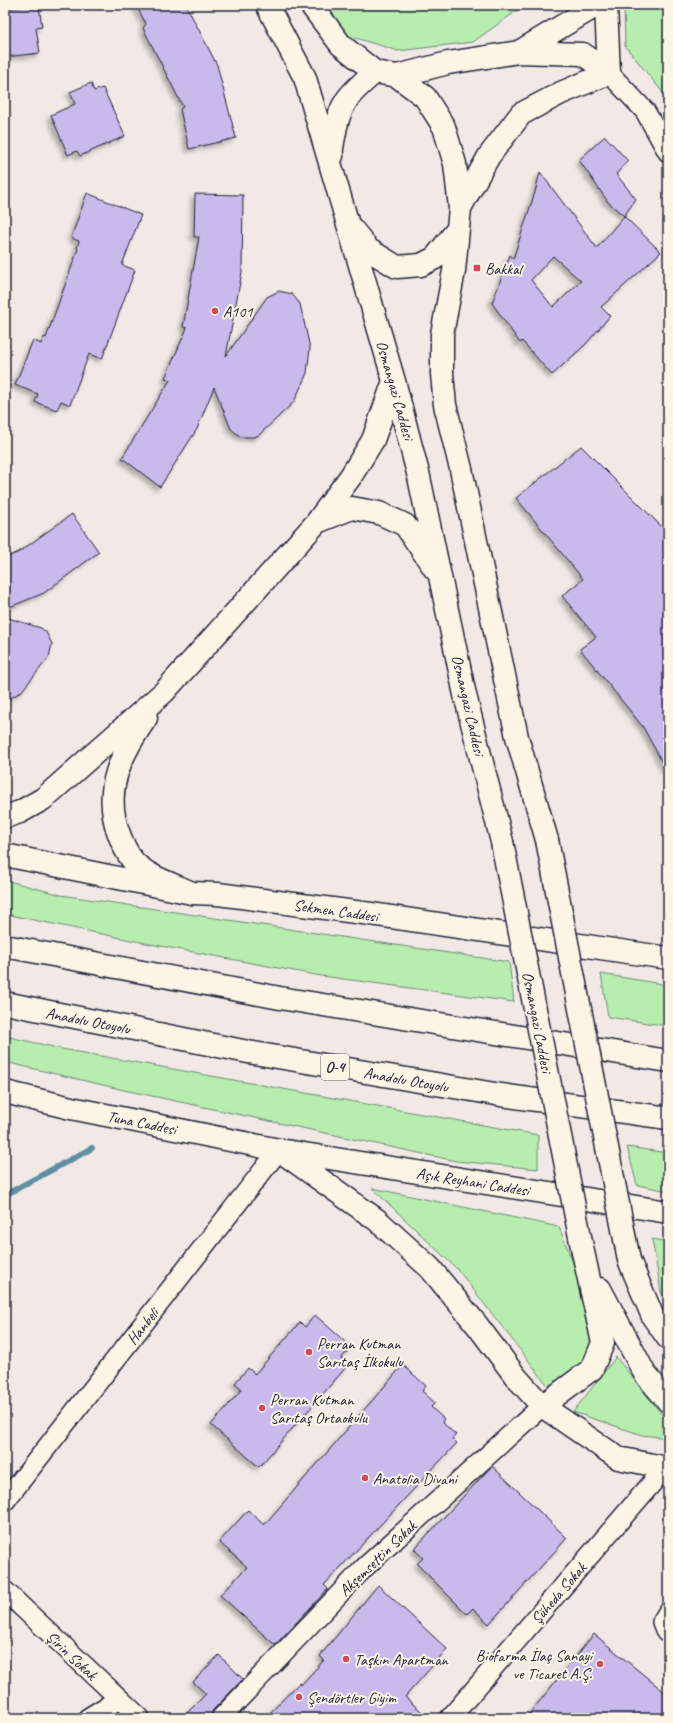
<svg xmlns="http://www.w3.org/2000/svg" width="673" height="1723" font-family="Caveat,sans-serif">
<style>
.green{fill:#b7edaf;stroke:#6c8875}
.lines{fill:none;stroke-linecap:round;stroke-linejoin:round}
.stream{stroke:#5f8fa0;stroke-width:6}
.building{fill:#c9baeb;stroke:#22223b;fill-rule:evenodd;filter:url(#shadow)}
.minor-casing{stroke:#22223b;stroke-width:22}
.secondary-casing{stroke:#22223b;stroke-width:25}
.primary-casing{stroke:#22223b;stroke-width:25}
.motorway-casing{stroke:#22223b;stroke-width:25}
.minor{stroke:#fcf5e5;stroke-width:19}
.secondary{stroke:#fcf5e5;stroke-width:22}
.primary{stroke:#fcf5e5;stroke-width:22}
.motorway{stroke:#fcf5e5;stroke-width:22}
.primary-bridge-casing{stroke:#22223b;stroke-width:25;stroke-linecap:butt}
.primary-bridge{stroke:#fcf5e5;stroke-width:22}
.poi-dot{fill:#d1495b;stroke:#fcf5e5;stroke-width:1.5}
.labels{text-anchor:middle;stroke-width:4;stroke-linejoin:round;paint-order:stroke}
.shield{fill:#fcf5e5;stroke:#63616e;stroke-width:1}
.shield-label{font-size:15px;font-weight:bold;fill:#22223b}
.poi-label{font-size:16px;fill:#22223b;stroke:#fcf5e5;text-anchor:start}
.street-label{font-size:16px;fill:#22223b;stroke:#fcf5e5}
</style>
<defs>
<filter id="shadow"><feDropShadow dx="-3.5" dy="3.5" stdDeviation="2" flood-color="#0004"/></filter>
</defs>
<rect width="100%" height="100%" fill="#f2e9e6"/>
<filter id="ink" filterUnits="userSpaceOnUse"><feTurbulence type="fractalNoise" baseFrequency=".025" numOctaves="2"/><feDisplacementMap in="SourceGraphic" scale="8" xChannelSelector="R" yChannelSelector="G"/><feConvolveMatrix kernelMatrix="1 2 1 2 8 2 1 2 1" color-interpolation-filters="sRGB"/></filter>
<g filter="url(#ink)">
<path class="green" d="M 328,5 L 525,5 L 473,42 L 398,51 L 346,35 Z
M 624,5 L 668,5 L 668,99 L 625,46 Z
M 5,880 L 61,895 L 509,962 L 514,1002 L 321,976 L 150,944 L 5,914 Z
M 601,974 L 668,985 L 668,1026 L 608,1017 Z
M 5,1036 L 62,1049 L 538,1135 L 538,1169 L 456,1161 L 124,1090 L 5,1062 Z
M 627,1147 L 668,1153 L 668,1191 L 637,1185 Z
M 372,1188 L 559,1227 L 598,1326 L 587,1362 L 549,1387 L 458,1270 Z
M 652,1239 L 668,1242 L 668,1303 L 661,1292 Z
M 616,1357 L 668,1422 L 668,1438 L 642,1435 L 573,1412 Z"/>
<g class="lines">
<path class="stream" d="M 5,1195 L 92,1148"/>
</g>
<path class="building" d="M 32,5 L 39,5 L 42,27 L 36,28 L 40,53 L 5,57 L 5,9 Z
M 136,5 L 186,5 L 217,65 L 236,138 L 189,149 L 180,109 L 183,107 L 143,28 L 146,24 Z
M 91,83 L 94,91 L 103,88 L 125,136 L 80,156 L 77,151 L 68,155 L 51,115 L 75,104 L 70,92 Z
M 605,136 L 628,161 L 616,174 L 636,199 L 624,216 L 608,202 L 579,160 Z
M 540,172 L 597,248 L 624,216 L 661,252 L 601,307 L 610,316 L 586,344 L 552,375 L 522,341 L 520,343 L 492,303 L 510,255 L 513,259 L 535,192 ZM 553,256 L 581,281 L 553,307 L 531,280 Z
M 87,193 L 141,215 L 122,265 L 135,270 L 102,359 L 89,354 L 70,405 L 61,401 L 57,410 L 35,402 L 38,394 L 15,385 L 33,340 L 41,344 L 44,337 L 46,338 L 78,249 L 77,248 L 79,241 L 71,238 Z
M 195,194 L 243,195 L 242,272 L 226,356 L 267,297 L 279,291 L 292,294 L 300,304 L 310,348 L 307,373 L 294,402 L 259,435 L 254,437 L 241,437 L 231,429 L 214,387 L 197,429 L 160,487 L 122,458 L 170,380 L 165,378 L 187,328 L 183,327 L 199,237 L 194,237 Z
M 581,446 L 668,533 L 668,773 L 643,727 L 580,649 L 596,637 L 562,596 L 583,579 L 516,498 Z
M 72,514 L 99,552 L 44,593 L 5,609 L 5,558 L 19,552 Z
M 5,617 L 41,628 L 46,632 L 52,644 L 49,657 L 21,692 L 5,701 Z
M 315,1315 L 351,1347 L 341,1359 L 348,1365 L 259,1467 L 211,1425 L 242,1389 L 235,1383 L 248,1368 L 255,1374 L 300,1322 L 305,1327 Z
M 403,1365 L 426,1386 L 422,1391 L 435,1403 L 431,1407 L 444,1419 L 442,1422 L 456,1435 L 452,1439 L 457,1443 L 324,1585 L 328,1589 L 275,1645 L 220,1595 L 247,1567 L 219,1542 L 248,1510 L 264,1525 Z
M 492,1466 L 567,1538 L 489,1624 L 473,1608 L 467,1614 L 417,1564 L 423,1558 L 414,1549 Z
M 378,1585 L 447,1649 L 405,1697 L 429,1718 L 265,1718 L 299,1683 L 301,1685 L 324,1660 L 320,1656 Z
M 594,1634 L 668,1695 L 668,1718 L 526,1718 Z
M 219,1655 L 243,1679 L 213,1710 L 210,1718 L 182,1718 L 206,1694 L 193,1682 Z"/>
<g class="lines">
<g class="minor-casing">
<path id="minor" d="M 609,73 L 645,111 L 668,152
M 5,1501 L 279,1150
M 5,1591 L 140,1718
M 668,1612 L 662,1622 L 666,1632 L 668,1632
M 88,1718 L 119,1699
M 221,1718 L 365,1567 L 542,1406
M 450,1718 L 665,1468"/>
</g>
<g class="secondary-casing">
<path id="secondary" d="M 5,855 L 192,893 L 218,894 L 371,914 L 668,958
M 5,1092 L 71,1108 L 279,1150 L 668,1212"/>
</g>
<g class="primary-casing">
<path id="primary" d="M 267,5 L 305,78 L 394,381 L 419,477 L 465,695 L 502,842
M 311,5 L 341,45 L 375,72 L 397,76 L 425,97 L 444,127 L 455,164 L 460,208 L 454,271 L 442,334 L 442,374 L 445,405 L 461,469 L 517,737 L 547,840
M 606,5 L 609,73
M 519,52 L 597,5
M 397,76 L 448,63 L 519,52 L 583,54 L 609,73
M 332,156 C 331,149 333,143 334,137 C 339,103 350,93 375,72
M 460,208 L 489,156 L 521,114 L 561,93 L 609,73
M 352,229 L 369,250 L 397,267 L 421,265 L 435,258 L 457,230
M 317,522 L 352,508 L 379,513 L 405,525 L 435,569
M 146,718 C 121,754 102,790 119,834 C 122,843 127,853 133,861 C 147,877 173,884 192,893
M 5,817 L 20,812 L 43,799 L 164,692 L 317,522 L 351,476 L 373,440 L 394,381
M 279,1150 L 377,1220 L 430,1268 L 477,1325 L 516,1377 L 542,1406 L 618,1458 L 668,1468
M 629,1260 L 653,1317 L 668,1338
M 600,1289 L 645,1374 L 668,1401
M 542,1406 L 592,1369 L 603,1343 L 583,1252"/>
</g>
<g class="motorway-casing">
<path id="motorway" d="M 5,946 L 280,998 L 668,1061
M 5,1003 L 248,1052 L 501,1095 L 668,1118"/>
</g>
<use href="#minor" class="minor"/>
<use href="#secondary" class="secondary"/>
<use href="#primary" class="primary"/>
<use href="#motorway" class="motorway"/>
<g class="primary-bridge-casing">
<path id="primary-bridge" d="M 547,840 L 629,1260
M 502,842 L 583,1252"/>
</g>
<use href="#primary-bridge" class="primary-bridge"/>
</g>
</g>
<g class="poi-dot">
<rect x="473" y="264" width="8" height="8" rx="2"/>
<circle cx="215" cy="311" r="4"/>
<circle cx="309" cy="1352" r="4"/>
<circle cx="262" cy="1408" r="4"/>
<circle cx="365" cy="1478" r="4"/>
<circle cx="346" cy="1659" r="4"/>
<circle cx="600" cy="1664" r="4"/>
<circle cx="299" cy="1697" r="4"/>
</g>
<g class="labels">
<rect class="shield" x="321" y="1054" width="28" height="26" rx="3"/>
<g class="shield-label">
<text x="335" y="1072">O-4</text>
</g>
<g class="poi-label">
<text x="485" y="274">Bakkal</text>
<text x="223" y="317">A101</text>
<text x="317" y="1349">Perran Kutman<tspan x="317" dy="18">Sarıtaş İlkokulu</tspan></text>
<text x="270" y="1405">Perran Kutman<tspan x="270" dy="18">Sarıtaş Ortaokulu</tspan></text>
<text x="373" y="1484">Anatolia Divani</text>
<text x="592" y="1661" text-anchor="end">Biofarma İlaç Sanayi<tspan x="592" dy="18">ve Ticaret A.Ş.</tspan></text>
<text x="354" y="1665">Taşkın Apartman</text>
<text x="307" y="1703">Şendörtler Giyim</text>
</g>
<g class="street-label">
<text transform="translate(396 390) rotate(74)" y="6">Osmangazi Caddesi</text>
<text transform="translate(469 705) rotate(77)" y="6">Osmangazi Caddesi</text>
<text transform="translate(336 910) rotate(8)" y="6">Sekmen Caddesi</text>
<text transform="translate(88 1020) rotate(11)" y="6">Anadolu Otoyolu</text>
<text transform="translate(538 1022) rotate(79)" y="6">Osmangazi Caddesi</text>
<text transform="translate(406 1079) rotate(10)" y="6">Anadolu Otoyolu</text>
<text transform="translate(142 1122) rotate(11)" y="6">Tuna Caddesi</text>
<text transform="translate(473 1181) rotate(9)" y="6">Aşık Reyhani Caddesi</text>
<text transform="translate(142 1326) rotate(-52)" y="6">Hanbeli</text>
<text transform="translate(377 1558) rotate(-44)" y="6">Akşemsettin Sokak</text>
<text transform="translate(558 1593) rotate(-49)" y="6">Şüheda Sokak</text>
<text transform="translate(72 1655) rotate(43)" y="6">Şirin Sokak</text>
</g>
</g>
<rect width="673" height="1723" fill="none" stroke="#fcf5e5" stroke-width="20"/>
<rect x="10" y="10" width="653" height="1703" fill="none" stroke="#22223b" stroke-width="1.5" filter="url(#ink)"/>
</svg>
